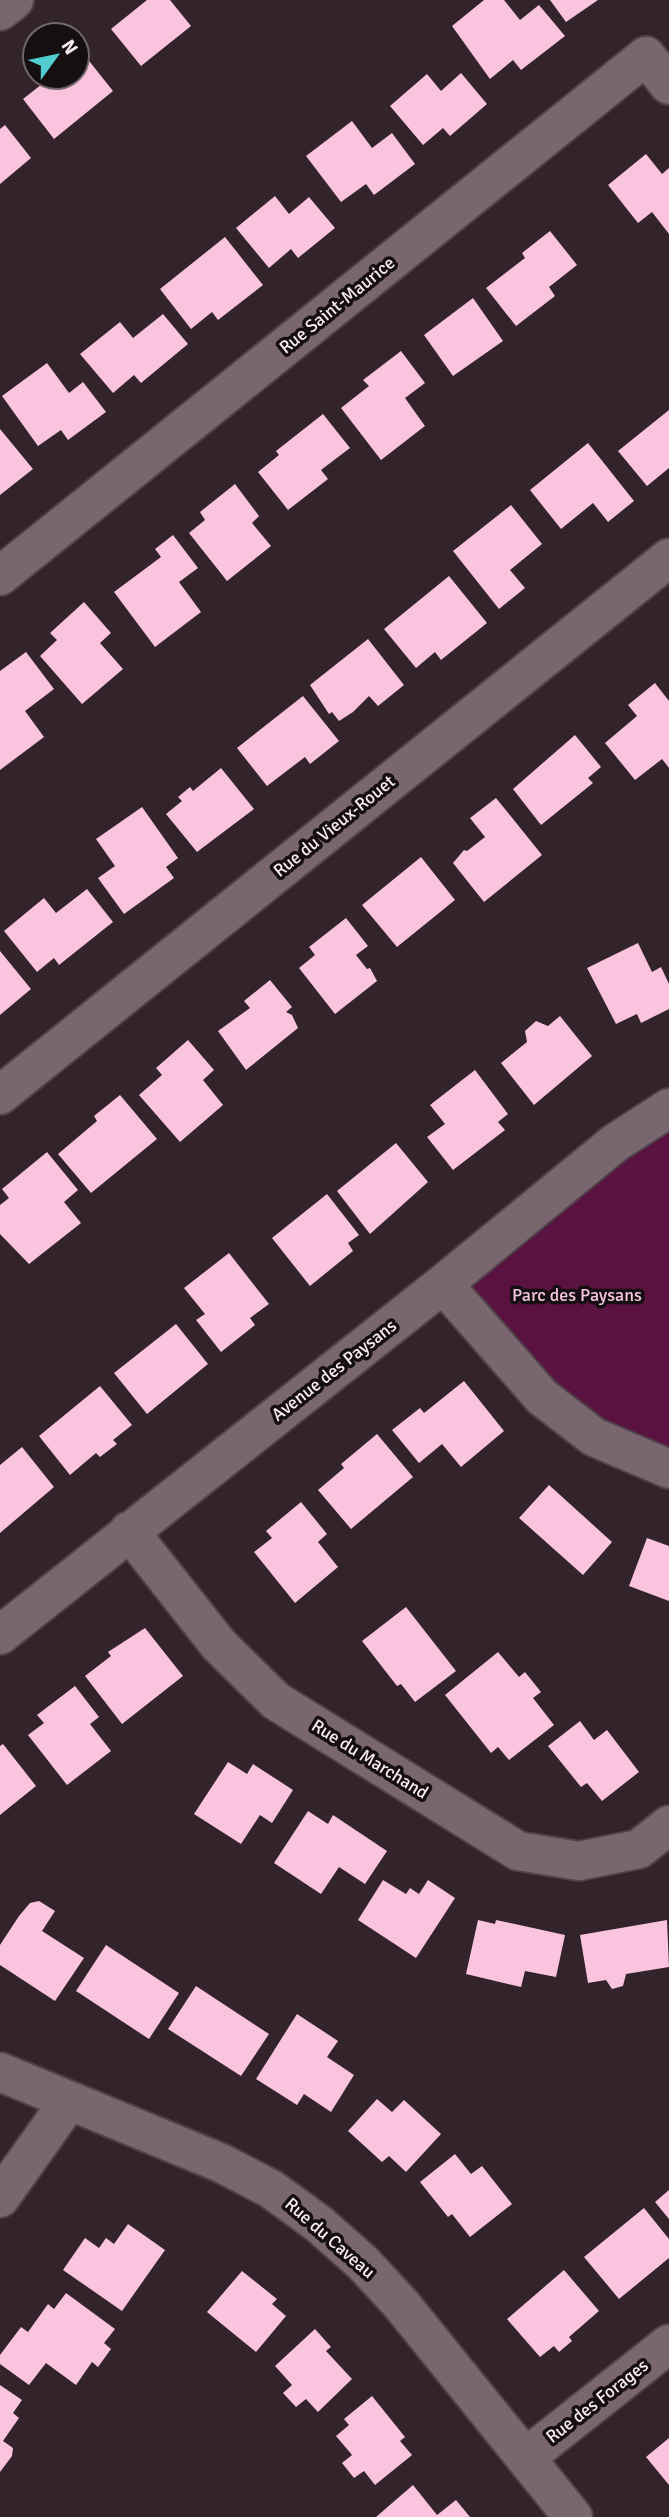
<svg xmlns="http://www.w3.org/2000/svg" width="669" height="2517" font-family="Signika,sans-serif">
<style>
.green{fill:#5a1340}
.building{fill:#fac4df}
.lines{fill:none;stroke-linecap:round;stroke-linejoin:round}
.street-casing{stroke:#4f4249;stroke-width:42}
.street{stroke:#79666f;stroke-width:38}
.labels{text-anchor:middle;stroke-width:7;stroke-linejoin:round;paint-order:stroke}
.street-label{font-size:18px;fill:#f8ecf2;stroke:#160f12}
.park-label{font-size:18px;fill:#f4c6dd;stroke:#160f12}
</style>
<rect width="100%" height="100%" fill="#33232b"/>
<path class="green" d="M 669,1108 L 669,1469 L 594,1437 L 443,1284 Z"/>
<path class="building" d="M 147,0 L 170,0 L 191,26 L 141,66 L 111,29 Z
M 484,0 L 504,0 L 520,20 L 539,5 L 565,36 L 521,70 L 513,60 L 490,79 L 452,26 Z
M 550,0 L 598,0 L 566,22 Z
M 82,52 L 113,91 L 54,139 L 23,99 L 51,77 L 77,77 L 77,56 Z
M 461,73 L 487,104 L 450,136 L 443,128 L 423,145 L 390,106 L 427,74 L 441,91 Z
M 352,121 L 372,148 L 392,133 L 415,164 L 374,195 L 366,184 L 341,202 L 306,156 Z
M 5,125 L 31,158 L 0,184 L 0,129 Z
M 646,154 L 662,174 L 669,168 L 669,234 L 652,212 L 638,223 L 608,185 Z
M 275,196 L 289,214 L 309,197 L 335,228 L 298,258 L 291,249 L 269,268 L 236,228 Z
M 550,231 L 577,265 L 549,287 L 555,296 L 516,326 L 486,288 L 525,258 L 522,253 Z
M 225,237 L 263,285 L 218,320 L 212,312 L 191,329 L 160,289 Z
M 473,298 L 503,341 L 453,376 L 424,335 Z
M 163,314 L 188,344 L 141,383 L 134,375 L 113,393 L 80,354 L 120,322 L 133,338 Z
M 401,351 L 425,383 L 405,398 L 425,426 L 381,460 L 341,408 L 369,386 L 363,380 Z
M 47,363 L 69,393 L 83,382 L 106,412 L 68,440 L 61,430 L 38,446 L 2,396 Z
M 669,410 L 669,468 L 647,486 L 618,451 Z
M 323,414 L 350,448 L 321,470 L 328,479 L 288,510 L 258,472 L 279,455 L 276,451 Z
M 0,429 L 33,469 L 0,495 Z
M 588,443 L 634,501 L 608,522 L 593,503 L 561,529 L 530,490 Z
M 235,484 L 259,516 L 252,523 L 271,546 L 227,581 L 189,533 L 205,520 L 200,512 Z
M 511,505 L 542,544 L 510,570 L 525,588 L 499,609 L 453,551 Z
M 173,535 L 198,568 L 179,582 L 201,612 L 155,647 L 114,592 L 161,557 L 155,549 Z
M 449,576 L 487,623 L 441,660 L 435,652 L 416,668 L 384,629 Z
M 84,602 L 111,633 L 100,643 L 123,669 L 82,704 L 40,656 L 57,640 L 50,633 Z
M 368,639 L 404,685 L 378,706 L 369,696 L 353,712 L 339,721 L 332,712 L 329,714 L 310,685 Z
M 26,652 L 54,689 L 25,711 L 44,737 L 0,770 L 0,671 Z
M 655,683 L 669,701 L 669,768 L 662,759 L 635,780 L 605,743 L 637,716 L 628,705 Z
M 303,696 L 339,741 L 310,764 L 305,757 L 267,786 L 237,748 Z
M 575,735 L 601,767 L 588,778 L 593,783 L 541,825 L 513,789 Z
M 221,768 L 254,809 L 197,852 L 166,814 L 182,801 L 178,797 L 190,787 L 193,791 Z
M 496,798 L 542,855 L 484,902 L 453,863 L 464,850 L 467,851 L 485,837 L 470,818 Z
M 142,807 L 178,858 L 166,867 L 174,878 L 124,914 L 98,878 L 115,866 L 96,839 Z
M 421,857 L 455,900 L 397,947 L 362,905 Z
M 87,889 L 113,922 L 59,965 L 54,958 L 37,972 L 4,931 L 44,898 L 56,913 Z
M 346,918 L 368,946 L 356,955 L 367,969 L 370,968 L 377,981 L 335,1014 L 299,968 L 315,955 L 309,947 Z
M 638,943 L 652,972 L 661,967 L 669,984 L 669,1009 L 641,1023 L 637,1014 L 616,1024 L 587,968 Z
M 0,951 L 31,989 L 0,1015 Z
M 270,980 L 292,1007 L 286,1012 L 292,1015 L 298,1028 L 246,1070 L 218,1031 L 250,1008 L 244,1001 Z
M 560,1016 L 592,1056 L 534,1105 L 501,1063 L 527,1042 L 525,1031 L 536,1021 L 548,1026 Z
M 188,1040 L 214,1070 L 203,1080 L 223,1105 L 180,1142 L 139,1095 L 162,1075 L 156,1068 Z
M 475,1070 L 508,1114 L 498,1122 L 505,1130 L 453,1170 L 427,1137 L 445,1124 L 430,1105 Z
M 120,1095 L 157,1139 L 91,1193 L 58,1154 L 97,1121 L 94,1116 Z
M 396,1143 L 428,1182 L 370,1234 L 337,1191 Z
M 47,1152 L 78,1190 L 64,1202 L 81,1223 L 29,1264 L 0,1234 L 0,1205 L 9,1198 L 2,1189 Z
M 327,1194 L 359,1235 L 348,1243 L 353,1251 L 310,1286 L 272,1238 Z
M 229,1253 L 269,1304 L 250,1318 L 255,1325 L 221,1352 L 196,1320 L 205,1314 L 184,1288 Z
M 176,1324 L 208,1364 L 147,1414 L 114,1373 Z
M 464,1381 L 504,1431 L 461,1467 L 442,1444 L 419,1463 L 392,1430 L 420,1408 L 424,1413 Z
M 100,1386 L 132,1425 L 113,1440 L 117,1444 L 100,1457 L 96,1453 L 70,1475 L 39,1436 Z
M 377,1434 L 413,1477 L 351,1529 L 318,1490 L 344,1468 L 341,1464 Z
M 22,1447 L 54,1487 L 0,1533 L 0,1465 Z
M 549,1485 L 612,1542 L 583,1575 L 519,1518 Z
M 301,1502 L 327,1534 L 318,1542 L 338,1567 L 295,1603 L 254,1552 L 272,1538 L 266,1531 Z
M 647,1538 L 669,1546 L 669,1601 L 629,1586 Z
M 406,1607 L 456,1671 L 415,1702 L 401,1684 L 397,1686 L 362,1641 Z
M 145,1628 L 183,1676 L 122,1724 L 85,1676 L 111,1656 L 108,1652 Z
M 498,1652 L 519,1677 L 525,1672 L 541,1692 L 533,1698 L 554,1725 L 509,1760 L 498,1747 L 491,1753 L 445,1695 Z
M 75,1686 L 99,1717 L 90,1724 L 111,1751 L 67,1785 L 28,1735 L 44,1723 L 37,1715 Z
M 580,1721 L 594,1740 L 607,1730 L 639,1772 L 602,1801 L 587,1783 L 581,1787 L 548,1746 Z
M 3,1744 L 36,1786 L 0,1815 L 0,1746 Z
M 228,1762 L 247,1774 L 253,1764 L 293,1790 L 272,1823 L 260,1815 L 241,1844 L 194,1814 Z
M 308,1811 L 328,1824 L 333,1815 L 387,1851 L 365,1884 L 339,1867 L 321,1894 L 274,1863 Z
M 383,1880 L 406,1894 L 410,1888 L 419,1894 L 428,1880 L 455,1898 L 416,1958 L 358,1920 Z
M 39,1901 L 55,1911 L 42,1931 L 84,1958 L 55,2001 L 0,1965 L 0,1945 L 19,1916 L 30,1903 Z
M 478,1920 L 495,1924 L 496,1920 L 565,1935 L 556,1977 L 525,1971 L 521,1987 L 466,1974 Z
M 667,1920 L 669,1967 L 626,1974 L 623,1986 L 612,1989 L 606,1980 L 588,1983 L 580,1935 Z
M 106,1945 L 179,1993 L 149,2039 L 76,1991 Z
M 196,1986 L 269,2034 L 241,2076 L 168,2029 Z
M 297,2014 L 338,2041 L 327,2057 L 354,2075 L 331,2112 L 304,2094 L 297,2105 L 256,2079 Z
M 377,2099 L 392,2112 L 404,2100 L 441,2134 L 406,2172 L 389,2156 L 382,2162 L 348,2131 Z
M 455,2154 L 471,2174 L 482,2166 L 512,2204 L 470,2237 L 452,2214 L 448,2217 L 420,2182 Z
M 669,2190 L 669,2219 L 655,2202 Z
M 644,2208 L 669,2239 L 669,2258 L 619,2299 L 584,2257 Z
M 128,2224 L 165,2250 L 122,2311 L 63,2270 L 85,2238 L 99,2248 L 106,2238 L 114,2244 Z
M 564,2270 L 599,2311 L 569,2337 L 572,2341 L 559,2352 L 554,2346 L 540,2357 L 507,2319 Z
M 242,2271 L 277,2299 L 272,2304 L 286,2316 L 256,2352 L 207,2312 Z
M 66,2293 L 115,2329 L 104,2343 L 111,2349 L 98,2367 L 92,2362 L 76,2385 L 46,2363 L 29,2385 L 0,2364 L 0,2355 L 21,2327 L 28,2332 L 48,2304 L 54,2309 Z
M 315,2329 L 331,2347 L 326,2351 L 352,2379 L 318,2412 L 306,2399 L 296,2407 L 283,2393 L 292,2385 L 275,2366 Z
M 0,2385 L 22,2400 L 13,2413 L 19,2418 L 3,2441 L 13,2448 L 12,2456 L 0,2472 Z
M 372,2396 L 405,2437 L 400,2441 L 412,2455 L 375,2485 L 364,2471 L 354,2478 L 342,2463 L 352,2455 L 336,2436 L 349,2425 L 344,2419 Z
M 669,2438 L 669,2485 L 646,2457 Z
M 413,2485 L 437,2515 L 456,2500 L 470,2517 L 376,2517 Z"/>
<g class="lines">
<g class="street-casing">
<path id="street" d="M 0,11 L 14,0
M 0,576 L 646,56 L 669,85
M 0,1095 L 669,558
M 443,1284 L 542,1397 L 594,1437 L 669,1469
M 129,1531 L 219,1645 L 276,1701 L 518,1851 L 579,1861 L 639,1849 L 669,1825
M 0,1635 L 443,1284 L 615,1143 L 669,1108
M 0,2072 L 221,2163 L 271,2189 L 319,2224 L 363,2263 L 401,2304 L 573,2517
M 0,2198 L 69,2101
M 525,2458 L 669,2344"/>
</g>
<use href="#street" class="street"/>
</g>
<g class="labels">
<g class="street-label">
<text transform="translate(337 305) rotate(-39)" y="6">Rue Saint-Maurice</text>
<text transform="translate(334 826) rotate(-39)" y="6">Rue du Vieux-Rouet</text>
<text transform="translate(334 1370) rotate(-38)" y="6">Avenue des Paysans</text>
<text transform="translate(370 1759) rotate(32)" y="6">Rue du Marchand</text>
<text transform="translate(330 2238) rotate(41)" y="6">Rue du Caveau</text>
<text transform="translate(597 2401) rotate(-38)" y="6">Rue des Forages</text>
</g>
<g class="park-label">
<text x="577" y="1301">Parc des Paysans</text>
</g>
</g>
<g transform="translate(56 56) rotate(57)"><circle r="33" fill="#160f12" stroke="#70676c" stroke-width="2"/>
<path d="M0-5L12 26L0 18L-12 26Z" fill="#52cdcf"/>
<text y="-10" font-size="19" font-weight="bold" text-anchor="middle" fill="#f8ecf2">N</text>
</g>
</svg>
